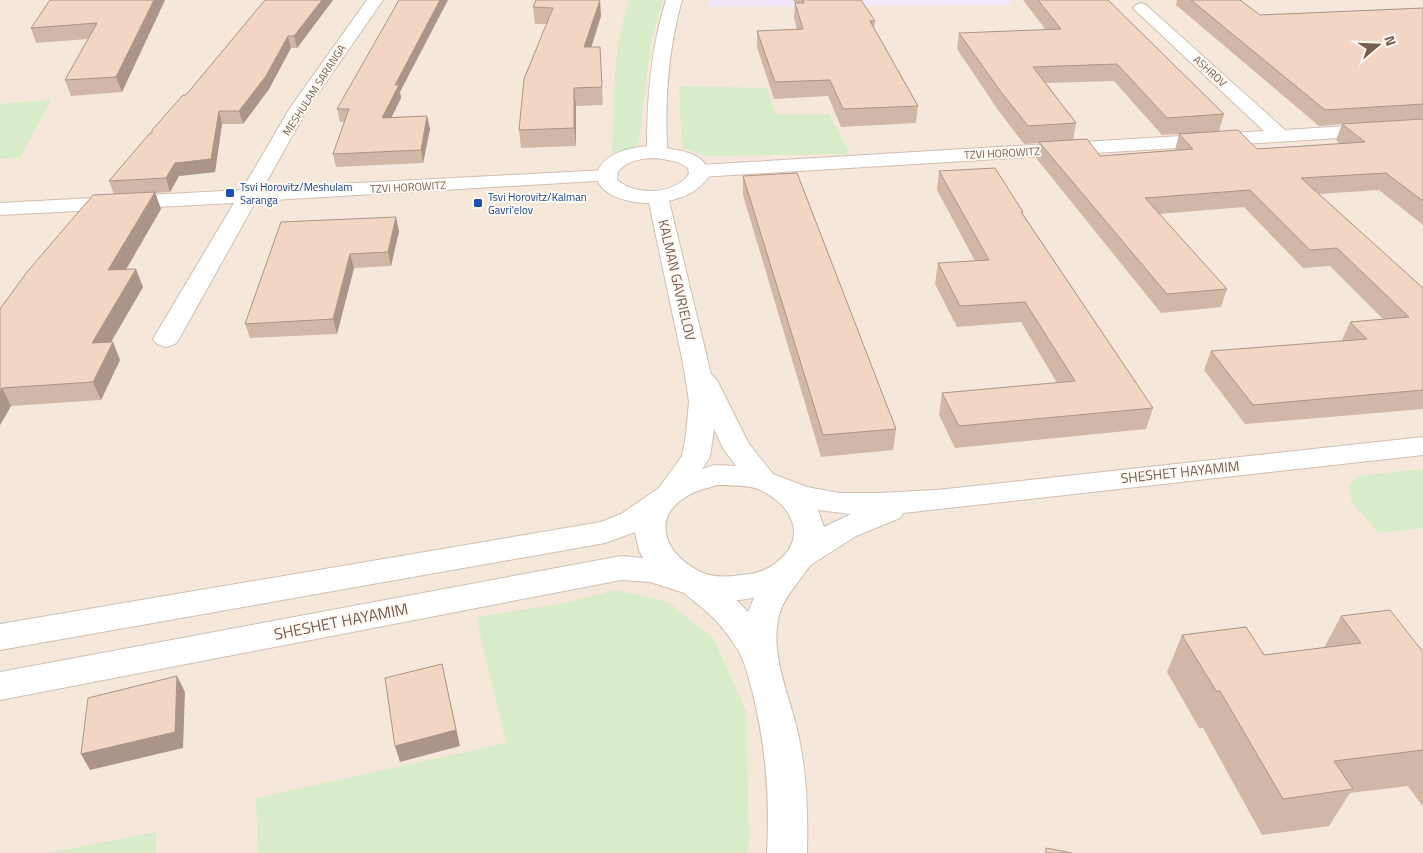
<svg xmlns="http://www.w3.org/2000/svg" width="1423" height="853" font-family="'Titillium Web',sans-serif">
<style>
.residential{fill:#f5e8da}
.education{fill:#f3e8fa}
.green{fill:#d8ecc9}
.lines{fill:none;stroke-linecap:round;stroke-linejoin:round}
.minor-casing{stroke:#d1beb0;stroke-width:2}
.tertiary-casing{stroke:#d1beb0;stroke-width:2}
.minor{fill:#fff;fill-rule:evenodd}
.tertiary{fill:#fff;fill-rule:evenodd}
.wall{fill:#d1b7a8;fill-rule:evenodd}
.shaded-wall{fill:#aa9588}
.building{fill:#f3d5c3;stroke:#aa9588}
.transit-dot{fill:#1a4fb4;stroke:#fffaf3;stroke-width:2}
.labels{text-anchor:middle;stroke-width:4;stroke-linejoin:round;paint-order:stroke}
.far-street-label{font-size:11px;fill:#7a5c4d;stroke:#fffaf3}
.far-transit-label{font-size:11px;fill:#164399;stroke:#fffaf3;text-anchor:start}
.street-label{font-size:14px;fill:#7a5c4d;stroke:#fffaf3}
.near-street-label{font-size:16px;fill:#7a5c4d;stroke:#fffaf3}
</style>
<rect width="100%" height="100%" fill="#fdf6ec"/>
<path class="residential" d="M 0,0 L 1423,0 L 1423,853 L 0,853 Z"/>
<path class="education" d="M 709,0 L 1010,0 L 1013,5 L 708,7 Z"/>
<path class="green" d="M 629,0 L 663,0 L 651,41 L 638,147 L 612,158 C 614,104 612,51 629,0 Z
M 679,86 L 767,88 L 776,114 L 829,114 L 850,154 L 708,156 L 682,148 Z
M 51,100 L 20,157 L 0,159 L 0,104 Z
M 1423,469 L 1423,528 L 1379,533 L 1352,503 L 1349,485 L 1359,476 Z
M 615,590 L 668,602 L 714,639 L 746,711 L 749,841 L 747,853 L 258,853 L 256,798 L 506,743 L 476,617 L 560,604 Z
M 156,832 L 156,853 L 48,853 Z"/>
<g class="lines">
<g class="minor-casing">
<path id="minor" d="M 367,0 L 383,0 L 308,108 L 263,188 L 606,170 L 613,172 L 616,176 L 613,180 L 256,201 L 179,339 L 175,344 L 166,347 L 157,344 L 153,339 L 234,203 L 0,215 L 0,203 L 242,190 L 290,108 Z
M 1141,3 L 1146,5 L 1285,130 L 1423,121 L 1423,133 L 700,177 L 693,175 L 690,171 L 693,167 L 700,165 L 1264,131 L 1136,11 L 1133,8 L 1136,5 Z
M 790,558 L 801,562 L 806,570 C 798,584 785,596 780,612 C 767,655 793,701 800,743 C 807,779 808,816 807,853 L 767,853 C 770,798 766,747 753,694 C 748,676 745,659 734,644 C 725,630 714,617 701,607 C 692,599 683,594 677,583 L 682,575 C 685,574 690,571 693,571 C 710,572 737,600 748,612 C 757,591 767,565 790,558 Z"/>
</g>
<g class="tertiary-casing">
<path id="tertiary" d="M 666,0 L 682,0 C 668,49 665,98 667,148 C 686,152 704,153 710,175 C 697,192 690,195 669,201 L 711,374 L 717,380 L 749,444 L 773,474 L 807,487 L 839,493 L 878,493 L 937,490 L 1423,437 L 1423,455 L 903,513 L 900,518 L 856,536 L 812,564 L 799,579 L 786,587 L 760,597 L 725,602 L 694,596 L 650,582 L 621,580 L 0,700 L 0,672 L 621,556 L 643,558 L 639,550 L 635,532 L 605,543 L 0,650 L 0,624 L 601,522 L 621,514 L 659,488 L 682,456 L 686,435 L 689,401 L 683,363 L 649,203 C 631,203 600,197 596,176 C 602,154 627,148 647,146 C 647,96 651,48 666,0 ZM 657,158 L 678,162 L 688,168 L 689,174 C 674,195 636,196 617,180 L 618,171 C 629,160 642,158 657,158 ZM 714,429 L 723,448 L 736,466 L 715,465 L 702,469 L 710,457 ZM 717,485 C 730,485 743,485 755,488 C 789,500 811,536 777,562 C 766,571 755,574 742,575 C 728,577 713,578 701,572 C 666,556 648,517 689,495 C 697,490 708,488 717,485 ZM 818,510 L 851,514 L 824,527 Z"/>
</g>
<use href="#minor" class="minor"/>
<use href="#tertiary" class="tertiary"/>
</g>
<path class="wall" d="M 165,0 L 122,92 L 71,96 L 65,80 L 88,39 L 36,43 L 31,28 Z
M 265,0 L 333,0 L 297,48 L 291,48 L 269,89 L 243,124 L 222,124 L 215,172 L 179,176 L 170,192 L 155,193 L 161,209 L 126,270 L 143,287 L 111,342 L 113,342 L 120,360 L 101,400 L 11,406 L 0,425 L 0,309 L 114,194 L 109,181 L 186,95 Z
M 536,0 L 601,16 L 591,47 L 600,47 L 603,105 L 576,106 L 576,146 L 521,148 L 519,130 L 547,24 L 535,24 L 533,7 Z
M 793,0 L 861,0 L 875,21 L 874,29 L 918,106 L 916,123 L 841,127 L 828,96 L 774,99 L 757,47 L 757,31 L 797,29 L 794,18 L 795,3 Z
M 1023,0 L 1108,0 L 1224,114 L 1219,131 L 1257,149 L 1340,144 L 1336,140 L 1342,124 L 1319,126 L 1176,5 L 1177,0 L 1240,0 L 1260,15 L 1423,8 L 1423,225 L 1379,190 L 1319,194 L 1423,288 L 1423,409 L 1245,424 L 1204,370 L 1211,351 L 1343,341 L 1342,340 L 1350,322 L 1383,319 L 1330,266 L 1303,268 L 1244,207 L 1159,214 L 1227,289 L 1221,307 L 1161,313 L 1036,158 L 1039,143 L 1024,144 L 998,110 L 957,49 L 959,33 L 1046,30 ZM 1114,81 L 1162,135 L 1179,134 L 1175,150 L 1100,156 L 1073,140 L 1076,123 L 1046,83 Z
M 400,92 L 401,98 L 391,117 L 427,116 L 430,129 L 423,163 L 336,167 L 333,154 L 345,122 L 340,122 L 337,109 Z
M 939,171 L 1023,212 L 1023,214 L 1153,408 L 1146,429 L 955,448 L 939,415 L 942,393 L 1057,383 L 1021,322 L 957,327 L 935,284 L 938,263 L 975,261 L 937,190 Z
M 743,176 L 896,429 L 893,450 L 821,457 L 743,195 Z
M 281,222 L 399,231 L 391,266 L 354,268 L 337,334 L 250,338 L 245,324 Z
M 1341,616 L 1423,652 L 1423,807 L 1408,786 L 1350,793 L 1329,826 L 1262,835 L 1203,728 L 1199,728 L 1167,672 L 1182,635 L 1264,655 L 1324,648 Z"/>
<path class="shaded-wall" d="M 154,0 L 165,0 L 122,92 L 116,77 Z
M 322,0 L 333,0 L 297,48 L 294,36 Z
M 440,0 L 448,0 L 400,92 L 401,98 L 385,131 L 382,118 L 395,85 Z
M 600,0 L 601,16 L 586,64 L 584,47 Z
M 288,36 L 291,48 L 269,89 L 243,124 L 239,111 Z
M 574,88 L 576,106 L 576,146 L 574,128 Z
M 219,111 L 222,124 L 215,172 L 179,176 L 170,192 L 166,178 L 175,163 Z
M 427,116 L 430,129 L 423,163 L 421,150 Z
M 155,192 L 161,209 L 115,288 L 108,270 Z
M 396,217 L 399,231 L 391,266 L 388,252 Z
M 350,254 L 354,268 L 337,334 L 333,319 Z
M 136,269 L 143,287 L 100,361 L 92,343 Z
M 113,342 L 120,360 L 101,400 L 93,382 Z
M 2,388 L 11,406 L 0,425 L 0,391 Z
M 442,664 L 460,746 L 400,762 L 395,746 Z
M 177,676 L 185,692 L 183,748 L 90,770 L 81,754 Z"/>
<path class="building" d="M 50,0 L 154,0 L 116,77 L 65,80 L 97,23 L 31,28 Z
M 265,0 L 322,0 L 294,36 L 288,36 L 266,76 L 239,111 L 219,111 L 211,159 L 175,163 L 166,178 L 109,181 L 150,133 L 152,133 L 152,130 L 183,95 L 186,95 Z
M 399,0 L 440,0 L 395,85 L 399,85 L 382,118 L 427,116 L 421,150 L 333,154 L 349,109 L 337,109 Z
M 536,0 L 600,0 L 584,47 L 600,47 L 602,87 L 574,88 L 574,128 L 519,130 L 524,79 L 553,8 L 533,7 Z
M 802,0 L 861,0 L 875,21 L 870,21 L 918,106 L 843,109 L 830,80 L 775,82 L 757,31 L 803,29 L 795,3 L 804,3 Z
M 1038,0 L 1108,0 L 1224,114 L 1167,118 L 1117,64 L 1033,67 L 1076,123 L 1028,126 L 1001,92 L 959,33 L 1061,29 Z
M 1191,0 L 1240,0 L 1260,15 L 1423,8 L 1423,104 L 1325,110 Z
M 1423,119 L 1423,201 L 1386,173 L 1301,178 L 1423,288 L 1423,390 L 1253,405 L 1211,351 L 1367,339 L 1350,322 L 1409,317 L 1337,248 L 1310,250 L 1250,190 L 1145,198 L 1227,289 L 1167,294 L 1039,142 L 1087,139 L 1100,156 L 1193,149 L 1179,134 L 1238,130 L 1257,149 L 1365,142 L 1342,124 Z
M 995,168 L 1023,212 L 1021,212 L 1153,408 L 959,426 L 942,393 L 1075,381 L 1025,302 L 960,306 L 938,263 L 989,260 L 939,171 Z
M 797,173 L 896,429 L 823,435 L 743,176 Z
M 155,192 L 108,270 L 136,269 L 92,343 L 113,342 L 93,382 L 2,388 L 0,391 L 0,309 L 27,272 L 93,195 Z
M 396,217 L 388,252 L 350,254 L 333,319 L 245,324 L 281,222 Z
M 1390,610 L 1423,652 L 1423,750 L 1334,761 L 1353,789 L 1283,799 L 1220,691 L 1216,691 L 1182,635 L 1246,627 L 1264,655 L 1361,643 L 1341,616 Z
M 442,664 L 456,730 L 395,746 L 385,678 Z
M 177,676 L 175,732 L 81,754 L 88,698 Z
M 1046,848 L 1072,853 L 1046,853 Z"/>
<g class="transit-dot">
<rect x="225" y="188" width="10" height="10" rx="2.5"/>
<rect x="473" y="198" width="10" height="10" rx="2.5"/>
</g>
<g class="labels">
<g class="far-street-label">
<text transform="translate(1210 71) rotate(42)" y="4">ASHROV</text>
<text transform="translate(314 90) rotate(-57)" y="4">MESHULAM SARANGA</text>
<text transform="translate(1002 153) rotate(-3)" y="4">TZVI HOROWITZ</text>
<text transform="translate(408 187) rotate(-3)" y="4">TZVI HOROWITZ</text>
</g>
<g class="far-transit-label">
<text x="240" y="191">Tsvi Horovitz/Meshulam<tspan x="240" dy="13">Saranga</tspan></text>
<text x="488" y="201">Tsvi Horovitz/Kalman<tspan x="488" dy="13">Gavri'elov</tspan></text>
</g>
<g class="street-label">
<text transform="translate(677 280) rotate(77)" y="5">KALMAN GAVRIELOV</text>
<text transform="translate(1180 472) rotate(-6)" y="5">SHESHET HAYAMIM</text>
</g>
<g class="near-street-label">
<text transform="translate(341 621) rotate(-11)" y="6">SHESHET HAYAMIM</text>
</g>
</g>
<g transform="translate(1378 45) rotate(71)" stroke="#fffaf3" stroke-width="4" paint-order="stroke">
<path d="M0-4L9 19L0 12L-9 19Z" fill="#7a5c4d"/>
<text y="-8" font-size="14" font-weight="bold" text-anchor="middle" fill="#7a5c4d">N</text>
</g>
</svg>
